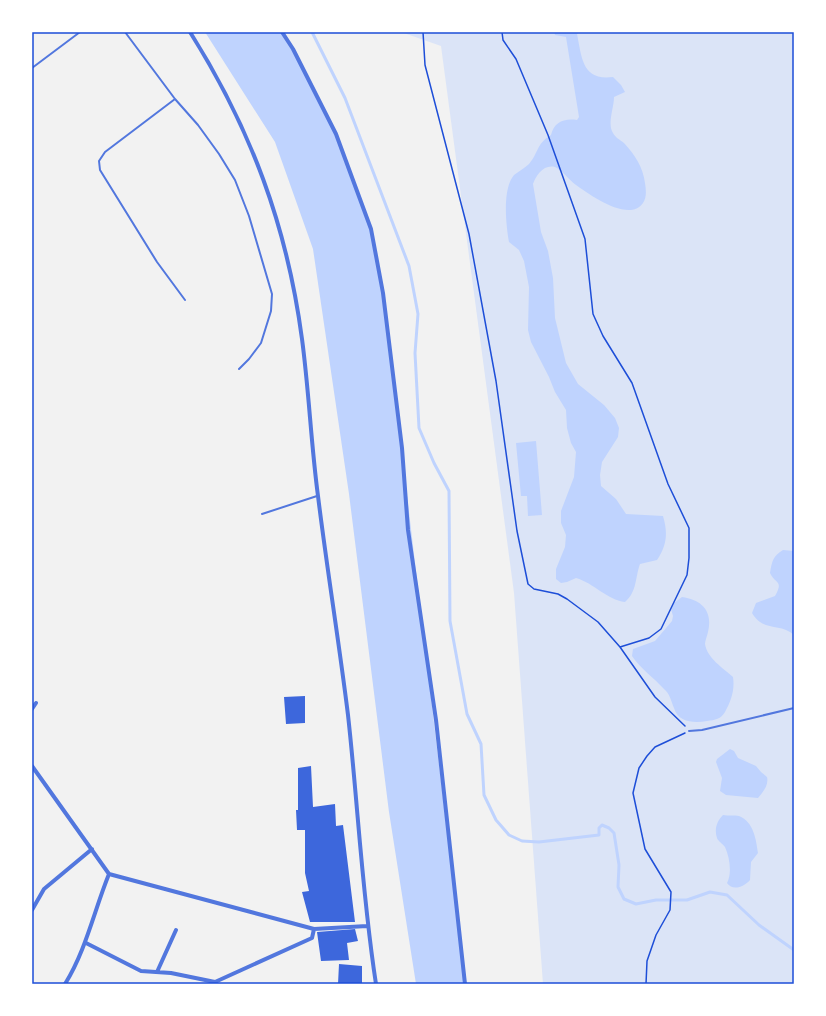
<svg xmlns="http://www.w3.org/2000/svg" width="826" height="1016" font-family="'DejaVu Sans',sans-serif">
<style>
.green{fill:#dbe4f7}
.water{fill:#bfd3fe}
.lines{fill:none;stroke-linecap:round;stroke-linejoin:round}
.stream{stroke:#bfd3fe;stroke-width:3}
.building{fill:#3d67dc}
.path{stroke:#1d4ed8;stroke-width:1.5}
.service{stroke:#5277de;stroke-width:2}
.minor{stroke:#5277de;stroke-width:4}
.neatline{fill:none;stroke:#1d4ed8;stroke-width:1.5}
</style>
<rect width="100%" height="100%" fill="#f2f2f2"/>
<path class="green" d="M 401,32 L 794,32 L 794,984 L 543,984 L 514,593 L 441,46 Z"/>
<path class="water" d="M 205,32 L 282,32 L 333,128 L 371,229 L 383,293 L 465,984 L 416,984 L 389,812 L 349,494 L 313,249 L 275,142 Z
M 554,32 L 581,32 L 577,34 C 582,58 582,81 613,77 L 621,85 L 625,92 L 614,97 C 614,108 607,124 613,133 C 615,137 620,140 624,143 C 635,155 643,167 645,183 C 646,190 647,197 643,203 C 629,223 590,195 576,185 C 569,180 562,170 555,167 C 544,164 536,175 533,184 L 541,232 L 548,251 L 553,278 L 555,318 L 566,363 L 578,384 L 604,405 L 615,418 L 619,428 L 618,437 L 602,462 L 600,475 L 601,486 L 616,499 L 626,514 L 663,516 C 668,533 667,545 657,560 L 640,564 C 635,578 637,592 625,602 C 607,600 594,583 576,578 L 567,582 L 561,583 L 556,579 L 556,569 L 565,547 L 566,535 L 561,523 L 561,511 L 574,477 L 576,452 L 571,443 L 567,428 L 566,410 L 555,392 L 549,377 L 531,342 L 528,330 L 529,287 L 524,261 L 519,250 L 509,242 C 506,225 502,189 514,175 C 519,171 525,168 529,164 C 539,152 536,144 551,135 C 554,122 564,118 577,120 L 579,117 L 566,37 L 555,35 Z
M 536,441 L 542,515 L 528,516 L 527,496 L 521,496 L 516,443 Z
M 783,550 L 794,551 L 794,635 C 780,622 764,633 752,613 L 756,603 L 775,596 C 784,580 775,584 770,573 C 772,561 773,556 783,550 Z
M 682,597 C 702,600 713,611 708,632 C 707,636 705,641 705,644 C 707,658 723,668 733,677 C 735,690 731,701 725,712 C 721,719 715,720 707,721 C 695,723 678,723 674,708 C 671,701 670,694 664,689 C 653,677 641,669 632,656 L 633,649 L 655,641 L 672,621 L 673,616 L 671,609 L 674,603 Z
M 730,749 L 734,751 L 738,758 L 756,766 L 761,772 L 767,777 C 769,785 763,792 758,798 L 726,795 L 720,791 L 722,778 L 716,762 L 717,759 Z
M 723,815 C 728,816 735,815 739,816 C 754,822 756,840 758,853 L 751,862 L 750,880 C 745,886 733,892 727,883 C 732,874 730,858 725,847 C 723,844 718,841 717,838 C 714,829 717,821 723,815 Z"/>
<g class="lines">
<path class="stream" d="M 312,32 L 345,98 L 409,266 L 418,314 L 415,353 L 419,428 L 434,463 L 449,491 L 450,621 L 467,714 L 481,744 L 484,795 L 496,820 L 509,835 L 522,841 L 539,842 L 599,835 L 599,828 L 602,825 L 609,828 L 614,833 L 619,865 L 618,887 L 624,899 L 636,904 L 656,900 L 687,900 L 710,892 L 727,895 L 759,925 L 794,950"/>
</g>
<path class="building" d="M 305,696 L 305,723 L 286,724 L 284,697 Z
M 311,766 L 313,807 L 335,804 L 336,826 L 343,825 L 355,922 L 310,922 L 302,892 L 309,891 L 305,873 L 305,830 L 297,830 L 296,810 L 298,810 L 298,768 Z
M 355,929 L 358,941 L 347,943 L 349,960 L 321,961 L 317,932 Z
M 339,964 L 362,966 L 362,984 L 338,984 Z"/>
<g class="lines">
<path class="path" d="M 423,32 L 425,65 L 469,234 L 496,381 L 517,531 L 528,584 L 534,589 L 558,594 L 567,599 L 598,622 L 620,647 L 655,697 L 685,726
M 502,32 L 503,40 L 516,59 L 548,135 L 585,239 L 593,314 L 603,336 L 632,383 L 668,484 L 689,528 L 689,558 L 687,575 L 661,629 L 649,638 L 620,647
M 646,984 L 647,961 L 656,935 L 670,910 L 671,892 L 645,849 L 633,793 L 639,768 L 647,756 L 655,747 L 685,733"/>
<path class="service" d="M 125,32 L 175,99 L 198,125 L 219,154 L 235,180 L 249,216 L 272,294 L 271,311 L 261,343 L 249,359 L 239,369
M 32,68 L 80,32
M 175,99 L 105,152 L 99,161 L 100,170 L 157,262 L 185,300
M 262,514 L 317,496
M 689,731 L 702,730 L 794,708"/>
<path class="minor" d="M 190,32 C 251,129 287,226 302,339 C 309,391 311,444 318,496 C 327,569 339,642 348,715 C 358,805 362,895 376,984
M 282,32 L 293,49 L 336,134 L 371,229 L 383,293 L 402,448 L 408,530 L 436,720 L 465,984
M 32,709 L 36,703
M 32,766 L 109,874 C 94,911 86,950 65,984
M 109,874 L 314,929 L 367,926
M 32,910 L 44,889 L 92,849
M 86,943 L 141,971 L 171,973 L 215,982 L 312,938 L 314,929
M 157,972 L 176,930"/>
</g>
<rect width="826" height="1016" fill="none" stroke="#ffffff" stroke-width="66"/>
<rect x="33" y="33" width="760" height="950" class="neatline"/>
</svg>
